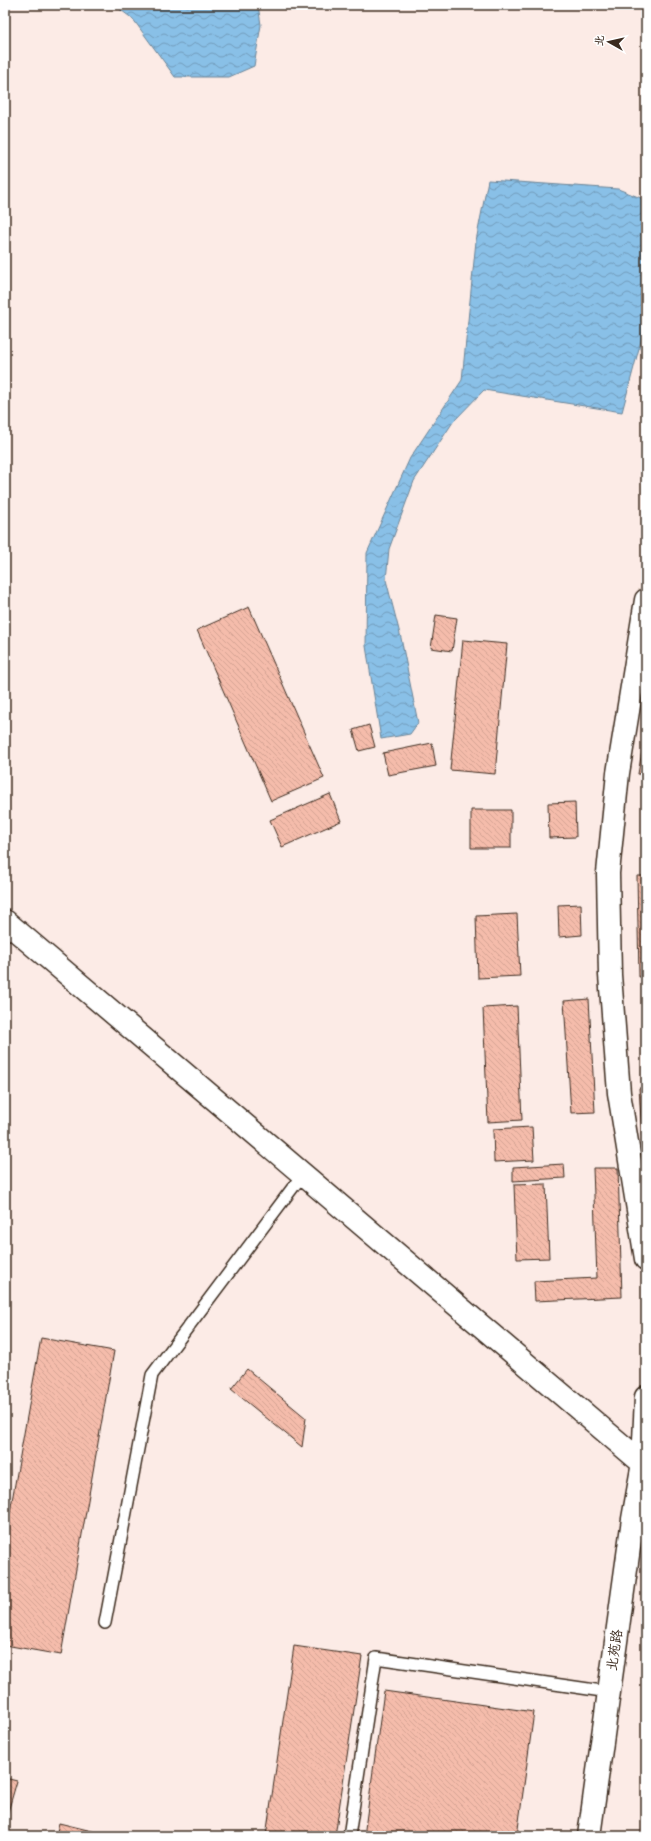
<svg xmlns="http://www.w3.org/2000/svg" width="651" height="1841" font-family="Sriracha,'LXGW WenKai TC',sans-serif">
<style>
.water{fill:url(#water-waves);stroke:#6a8497}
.building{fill:url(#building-back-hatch);stroke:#3b2a1e}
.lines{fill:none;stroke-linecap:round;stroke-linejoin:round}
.lane-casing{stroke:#3b2a1e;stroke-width:14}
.street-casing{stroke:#3b2a1e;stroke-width:25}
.secondary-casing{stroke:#3b2a1e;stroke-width:25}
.lane{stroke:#fff;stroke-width:11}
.street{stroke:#fff;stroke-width:22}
.secondary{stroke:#fff;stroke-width:22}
.labels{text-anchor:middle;stroke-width:3;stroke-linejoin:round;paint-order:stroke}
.street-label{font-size:14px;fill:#3b2a1e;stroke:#fff}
</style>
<defs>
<pattern id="water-waves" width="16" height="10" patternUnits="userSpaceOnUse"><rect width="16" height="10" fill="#89c0e7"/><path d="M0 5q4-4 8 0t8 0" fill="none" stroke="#719cbb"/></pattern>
<pattern id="building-back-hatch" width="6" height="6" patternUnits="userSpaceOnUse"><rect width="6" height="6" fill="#f5bcab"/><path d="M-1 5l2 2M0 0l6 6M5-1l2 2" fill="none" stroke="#d3a293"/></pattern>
</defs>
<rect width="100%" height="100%" fill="#fcebe6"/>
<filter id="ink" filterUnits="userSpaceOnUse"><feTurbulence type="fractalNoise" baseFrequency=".025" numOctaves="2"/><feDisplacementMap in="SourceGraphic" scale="8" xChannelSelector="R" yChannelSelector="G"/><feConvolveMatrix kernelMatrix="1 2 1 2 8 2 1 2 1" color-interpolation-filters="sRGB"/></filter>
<g filter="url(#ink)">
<path class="water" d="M 114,5 L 258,5 L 261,25 L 254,66 L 229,77 L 175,77 L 133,19 Z
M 488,180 L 618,189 L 646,200 L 646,322 L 622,412 L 484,390 L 453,422 L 414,481 L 389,549 L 386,580 L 401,638 L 418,723 L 410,734 L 381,739 L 366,646 L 367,553 L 410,458 L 462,380 L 476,241 Z"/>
<path class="building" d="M 249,607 L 324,778 L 271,801 L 197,630 Z
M 436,615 L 457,618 L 452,651 L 431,648 Z
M 463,640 L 507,644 L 495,774 L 450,770 Z
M 369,725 L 375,747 L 359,751 L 353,730 Z
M 646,728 L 646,775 L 638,774 Z
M 432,743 L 436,766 L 388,775 L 383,753 Z
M 330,794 L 341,821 L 282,847 L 270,820 Z
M 575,802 L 576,837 L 549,838 L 548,803 Z
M 471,810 L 511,810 L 511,848 L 471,848 Z
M 637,876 L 646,876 L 646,976 L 639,977 Z
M 581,904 L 582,935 L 559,937 L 558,905 Z
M 517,914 L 520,976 L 478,978 L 476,916 Z
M 589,999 L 595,1112 L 571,1113 L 564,1001 Z
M 517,1006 L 522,1120 L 488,1122 L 483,1008 Z
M 639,1088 L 646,1088 L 646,1136 L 642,1136 Z
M 532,1127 L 534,1160 L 494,1162 L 493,1129 Z
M 564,1164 L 565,1178 L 513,1181 L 513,1167 Z
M 593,1168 L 618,1168 L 622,1297 L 535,1301 L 534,1281 L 597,1278 Z
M 546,1184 L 549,1258 L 517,1259 L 514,1185 Z
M 41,1338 L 114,1351 L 61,1655 L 5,1645 L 5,1540 Z
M 247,1369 L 306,1418 L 302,1447 L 231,1389 Z
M 294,1646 L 362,1656 L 335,1836 L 266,1836 Z
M 384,1691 L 534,1712 L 517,1836 L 364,1836 Z
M 5,1778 L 17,1781 L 5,1822 Z
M 59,1823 L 100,1833 L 99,1836 L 56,1836 Z"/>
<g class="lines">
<g class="lane-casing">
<path id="lane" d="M 105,1623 L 152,1375 L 303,1174
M 349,1836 L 376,1658 L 609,1692"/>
</g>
<g class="street-casing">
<path id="street" d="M 646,600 L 618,773 L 608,873 L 610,975 L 619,1093 L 646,1259
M 643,1463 L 646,1397"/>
</g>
<g class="secondary-casing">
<path id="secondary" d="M 5,921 L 646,1466
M 589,1836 L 633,1519 L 643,1463"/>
</g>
<use href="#lane" class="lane"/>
<use href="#street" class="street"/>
<use href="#secondary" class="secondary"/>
</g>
</g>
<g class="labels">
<g class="street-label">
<text transform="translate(614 1650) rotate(-82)" y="5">北苑路</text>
</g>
</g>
<rect width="651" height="1841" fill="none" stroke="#fff" stroke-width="20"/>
<rect x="10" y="10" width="631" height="1821" fill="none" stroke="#3b2a1e" stroke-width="1.5" filter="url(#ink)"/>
<g transform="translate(609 42) rotate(278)" stroke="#ffffff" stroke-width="3" paint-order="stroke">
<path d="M0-3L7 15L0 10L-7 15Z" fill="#3b2a1e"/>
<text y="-6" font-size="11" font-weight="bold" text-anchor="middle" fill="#3b2a1e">北</text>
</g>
</svg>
